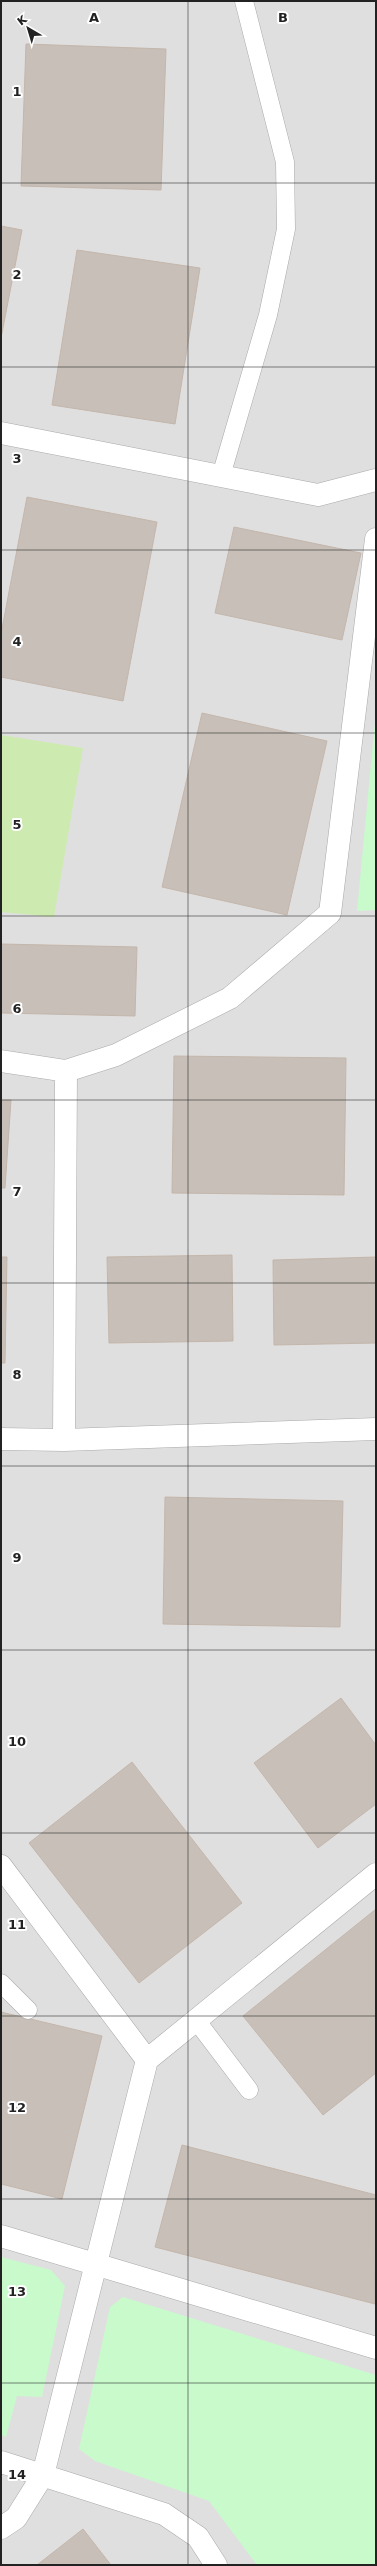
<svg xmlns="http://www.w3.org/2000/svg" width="377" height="2566" font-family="'DejaVu Sans',sans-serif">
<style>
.residential{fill:#e0dfdf}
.grass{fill:#cdebb0}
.park{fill:#c8facc}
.building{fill:#c7bfb8;stroke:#c4b6ab}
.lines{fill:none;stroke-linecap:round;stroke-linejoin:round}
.service-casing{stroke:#a9a9a9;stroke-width:19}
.minor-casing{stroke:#a9a9a9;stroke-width:23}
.service{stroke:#fff;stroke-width:18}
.minor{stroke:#fff;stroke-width:22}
.grid{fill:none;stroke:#222;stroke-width:1;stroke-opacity:0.55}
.grid-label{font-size:13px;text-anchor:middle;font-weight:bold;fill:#222;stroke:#fff;stroke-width:4;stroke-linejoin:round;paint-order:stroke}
</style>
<rect width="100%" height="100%" fill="#f2efe9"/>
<path class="residential" d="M 1,1 L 376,1 L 376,2565 L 1,2565 Z"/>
<path class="grass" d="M 1,735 L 83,748 L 54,917 L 1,912 Z"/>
<path class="park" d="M 376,711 L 376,910 L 357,911 Z
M 1,2257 L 51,2270 L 65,2286 L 42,2397 L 17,2396 L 6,2437 L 1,2435 Z
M 123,2297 L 376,2375 L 376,2565 L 257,2565 L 209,2501 L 95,2461 L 79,2449 L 110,2307 Z"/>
<path class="building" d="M 26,44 L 166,49 L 161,190 L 21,186 Z
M 1,226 L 22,230 L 1,338 Z
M 77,250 L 200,268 L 175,424 L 52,405 Z
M 27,497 L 157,522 L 123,701 L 1,677 L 1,634 Z
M 234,527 L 361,553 L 342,640 L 215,613 Z
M 202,713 L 327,741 L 287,915 L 162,887 Z
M 1,944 L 137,947 L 135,1016 L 1,1013 Z
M 174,1056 L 346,1058 L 344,1195 L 172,1193 Z
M 1,1100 L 11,1100 L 5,1188 L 1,1188 Z
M 232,1255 L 233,1341 L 109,1343 L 107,1257 Z
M 1,1257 L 7,1257 L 5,1363 L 1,1363 Z
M 376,1257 L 376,1343 L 274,1345 L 273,1260 Z
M 165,1497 L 343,1501 L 340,1627 L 163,1624 Z
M 341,1698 L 376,1745 L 376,1804 L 318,1848 L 254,1763 Z
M 132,1762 L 242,1903 L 139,1983 L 29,1843 Z
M 376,1909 L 376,2073 L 323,2115 L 243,2016 Z
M 1,2012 L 102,2036 L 62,2199 L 1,2184 Z
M 182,2145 L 376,2195 L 375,2304 L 155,2247 Z
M 83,2529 L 111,2565 L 37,2565 Z"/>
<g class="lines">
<g class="service-casing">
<path id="service" d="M 221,476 L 268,315 L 286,229 L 285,162 L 244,1
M 1,1983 L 28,2010
M 196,2020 L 249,2090"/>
</g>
<g class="minor-casing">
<path id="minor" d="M 1,433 L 318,495 L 376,480
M 1,1061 L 66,1071 L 116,1055 L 230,998 L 330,913 L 376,539
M 1,1439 L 64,1440 L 376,1429
M 64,1440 L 66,1071
M 1,1866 L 147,2060
M 1,2236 L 376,2348
M 1,2462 L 164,2514 L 198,2537 L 216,2565
M 1,2528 L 16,2518 L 43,2475 L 147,2060 L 376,1874"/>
</g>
<use href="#service" class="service"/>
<use href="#minor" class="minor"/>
</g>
<path class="grid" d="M 188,1 L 188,2565M 1,183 L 376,183M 1,367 L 376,367M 1,550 L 376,550M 1,733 L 376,733M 1,916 L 376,916M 1,1100 L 376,1100M 1,1283 L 376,1283M 1,1466 L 376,1466M 1,1650 L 376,1650M 1,1833 L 376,1833M 1,2016 L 376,2016M 1,2199 L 376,2199M 1,2383 L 376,2383"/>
<g class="grid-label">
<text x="94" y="22">A</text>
<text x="283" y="22">B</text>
<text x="17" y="96">1</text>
<text x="17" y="279">2</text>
<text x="17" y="463">3</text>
<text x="17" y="646">4</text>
<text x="17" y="829">5</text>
<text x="17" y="1013">6</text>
<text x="17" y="1196">7</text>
<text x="17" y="1379">8</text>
<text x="17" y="1562">9</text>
<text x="17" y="1746">10</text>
<text x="17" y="1929">11</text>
<text x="17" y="2112">12</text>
<text x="17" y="2296">13</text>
<text x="17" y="2479">14</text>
</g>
<rect width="377" height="2566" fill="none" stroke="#222222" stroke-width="4"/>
<g transform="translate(28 28) rotate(322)" stroke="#ffffff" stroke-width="3" paint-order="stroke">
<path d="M0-3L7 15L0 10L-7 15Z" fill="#222222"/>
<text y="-6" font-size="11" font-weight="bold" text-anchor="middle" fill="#222222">K</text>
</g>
</svg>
